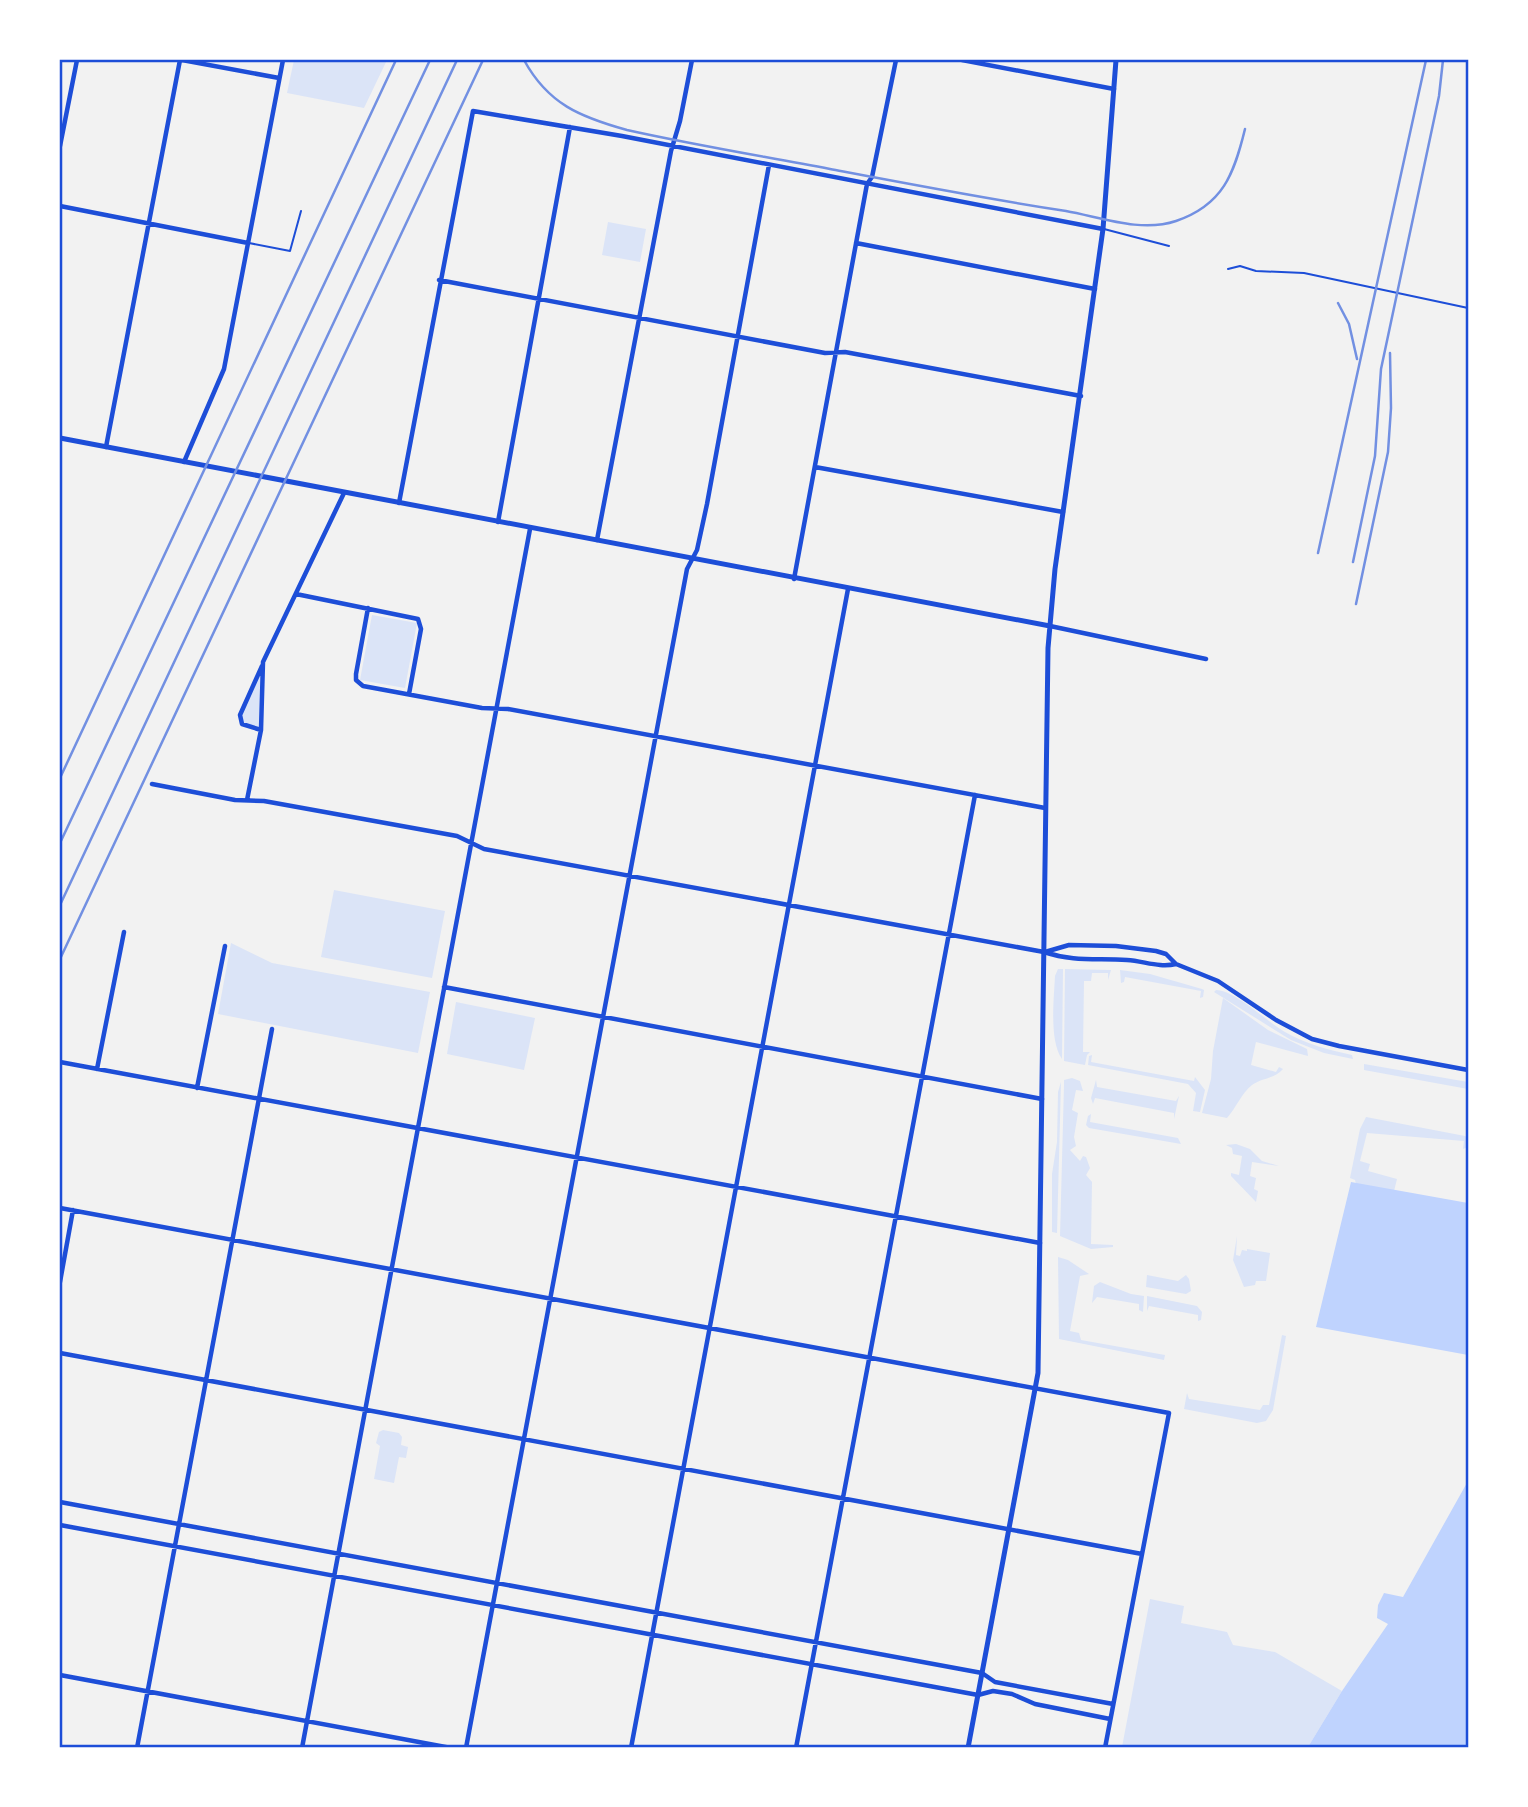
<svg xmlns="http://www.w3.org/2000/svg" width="1528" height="1807" font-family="Lato,sans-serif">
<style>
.green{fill:#dbe4f7}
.water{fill:#bfd3fe}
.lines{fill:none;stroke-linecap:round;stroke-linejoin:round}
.service{stroke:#1d4ed8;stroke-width:2}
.minor{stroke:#1d4ed8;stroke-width:4.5}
.secondary{stroke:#1d4ed8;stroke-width:5}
.rail{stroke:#7290e2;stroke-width:2.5}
.neatline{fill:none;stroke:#1d4ed8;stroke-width:2.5}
</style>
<rect width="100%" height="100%" fill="#f2f2f2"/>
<path class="green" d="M 294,60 L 387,60 L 364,108 L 287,93 Z
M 608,222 L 646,229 L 640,262 L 602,255 Z
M 372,615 L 417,623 L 405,688 L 360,680 Z
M 263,662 L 261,730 L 242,724 L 240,710 Z
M 334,890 L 445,911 L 432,978 L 321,957 Z
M 231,943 L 272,963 L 430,992 L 418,1053 L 218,1014 Z
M 1058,969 L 1063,969 L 1062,1059 C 1049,1041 1054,998 1055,976 Z
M 1065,969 L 1111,970 L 1108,980 L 1108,973 L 1092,973 L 1091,981 L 1084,981 L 1083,1052 L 1090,1052 L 1087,1055 L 1085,1065 L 1064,1061 Z
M 1120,970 L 1150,974 L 1202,989 L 1204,990 L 1203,997 L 1200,998 L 1201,991 L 1125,977 L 1124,982 L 1121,983 Z
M 1216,990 C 1235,990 1267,1022 1285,1032 C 1306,1044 1329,1050 1352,1055 L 1353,1059 L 1324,1053 L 1291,1040 L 1214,992 Z
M 1223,998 L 1268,1030 L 1307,1049 L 1308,1056 L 1256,1042 L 1251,1065 L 1276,1072 L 1279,1067 L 1283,1069 C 1274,1079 1262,1078 1252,1085 C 1241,1094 1236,1108 1227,1118 L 1202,1113 L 1211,1079 L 1213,1051 Z
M 456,1002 L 535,1018 L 524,1070 L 447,1054 Z
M 1092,1055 L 1091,1062 L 1194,1081 L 1195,1077 L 1205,1090 L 1200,1112 L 1193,1111 L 1196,1093 L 1188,1084 L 1088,1065 L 1089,1056 Z
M 1364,1064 L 1468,1082 L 1468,1089 L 1364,1070 Z
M 1072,1078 L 1080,1081 L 1083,1091 L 1076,1090 L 1072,1110 L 1078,1113 L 1074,1137 L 1076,1146 L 1070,1150 L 1080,1161 L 1083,1156 L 1086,1157 L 1090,1168 L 1086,1175 L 1092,1182 L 1091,1244 L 1113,1245 L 1113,1247 L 1091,1249 L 1060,1236 L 1064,1085 L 1064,1080 Z
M 1096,1080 L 1097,1087 L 1176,1101 L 1179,1096 L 1174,1119 L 1174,1113 L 1095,1098 L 1093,1104 L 1091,1098 Z
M 1061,1082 L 1057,1233 L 1052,1232 L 1052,1174 L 1057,1142 L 1058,1092 Z
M 1091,1114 L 1090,1122 L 1178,1138 L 1181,1144 L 1089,1128 L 1086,1125 L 1088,1116 Z
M 1366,1117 L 1465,1136 L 1468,1138 L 1468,1147 L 1463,1149 L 1464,1141 L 1367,1133 L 1360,1161 L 1370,1164 L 1368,1171 L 1397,1179 L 1394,1191 L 1356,1184 L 1355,1180 L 1350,1178 L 1360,1129 Z
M 1236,1144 L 1250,1149 L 1262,1161 L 1279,1166 L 1252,1162 L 1250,1176 L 1256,1178 L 1254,1189 L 1258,1191 L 1256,1202 L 1231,1176 L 1231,1173 L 1239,1175 L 1242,1156 L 1233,1154 L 1232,1148 L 1226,1145 Z
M 1237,1236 L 1236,1255 L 1240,1256 L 1242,1250 L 1247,1251 L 1247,1249 L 1270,1253 L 1266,1281 L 1256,1281 L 1255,1285 L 1244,1287 L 1233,1260 Z
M 1058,1257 L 1068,1260 L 1089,1274 L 1080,1276 L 1070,1331 L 1079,1333 L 1081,1340 L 1165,1355 L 1164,1360 L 1059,1339 Z
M 1147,1275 L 1178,1281 L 1186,1275 L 1189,1279 L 1191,1291 L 1186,1294 L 1146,1287 Z
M 1100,1282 L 1131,1294 L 1144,1296 L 1143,1312 L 1139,1310 L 1139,1304 L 1097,1297 L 1092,1303 L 1094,1286 Z
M 1147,1296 L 1197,1306 L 1202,1312 L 1201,1320 L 1198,1321 L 1198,1315 L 1149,1306 L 1147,1311 Z
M 1282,1335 L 1286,1336 L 1273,1410 L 1266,1421 L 1257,1423 L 1184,1409 L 1187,1393 L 1189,1399 L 1260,1410 L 1263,1405 L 1269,1405 Z
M 383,1430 L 399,1433 L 402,1437 L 401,1445 L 408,1447 L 406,1458 L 399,1457 L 394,1483 L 374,1479 L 380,1446 L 376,1443 L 379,1432 Z
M 1150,1599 L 1184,1606 L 1181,1623 L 1227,1632 L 1233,1645 L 1275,1652 L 1342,1691 L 1308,1747 L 1122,1747 Z"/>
<path class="water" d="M 1351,1182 L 1468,1203 L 1468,1355 L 1316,1327 Z
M 1468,1481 L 1468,1747 L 1308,1747 L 1342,1691 L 1388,1624 L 1377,1618 L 1378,1605 L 1384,1593 L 1403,1597 Z"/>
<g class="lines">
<path class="service" d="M 1104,229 L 1169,246
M 249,243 L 290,251 L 301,211
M 1228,269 L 1240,266 L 1256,271 L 1304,273 L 1468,308"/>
<path class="minor" d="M 182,60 L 279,78
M 962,60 L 1114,89
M 60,146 L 77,60
M 60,206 L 248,243
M 856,243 L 1095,289
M 439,280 L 825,353 L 845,352 L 1081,396
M 106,447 L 180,60
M 184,462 L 224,369 L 283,60
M 815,467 L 1063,512
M 399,503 L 473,111 L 622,136 L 1103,229
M 498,522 L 570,127
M 597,540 L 671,151 L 680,121 L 692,60
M 794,579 L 867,184 L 872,177 L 896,60
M 296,594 L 418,619 L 421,629 L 409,694
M 368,608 L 356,674 L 356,680 L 363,686 L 482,708 L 508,709 L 1045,808
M 1050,626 L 1206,659
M 261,730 L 242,724 L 240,715 L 262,666
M 152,784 L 235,800 L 264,801 L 457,836 L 484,849 L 1044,952 C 1074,962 1096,958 1127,960 C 1144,961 1159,968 1176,964
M 247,800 L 261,730 L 263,662 L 344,493
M 1045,952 L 1069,945 L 1116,946 L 1156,951 L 1166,954 L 1176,964 L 1218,981 L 1276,1020 L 1312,1039 L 1339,1046 L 1468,1070
M 444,987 L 1042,1099
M 60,1062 L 1040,1243
M 97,1069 L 124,932
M 197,1088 L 225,946
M 60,1208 L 1169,1413 L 1105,1748
M 60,1282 L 73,1210
M 60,1353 L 1142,1554
M 60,1502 L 982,1673 L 995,1682 L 1113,1704
M 60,1525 L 978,1695 L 993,1691 L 1012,1694 L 1035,1704 L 1110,1719
M 60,1675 L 451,1748
M 137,1748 L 272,1029
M 302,1748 L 530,529
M 466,1748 L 687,569 L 697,550 L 707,504 L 769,165
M 631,1748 L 848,589
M 796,1748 L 975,795"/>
<path class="secondary" d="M 60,438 L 1050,626
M 968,1748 L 1038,1373 L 1048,648 L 1055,569 L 1103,229 L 1116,60"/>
<path class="rail" d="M 524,60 C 548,104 580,117 627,130 C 694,145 762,156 830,169 C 909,184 987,199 1066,211 C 1100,217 1141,233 1176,221 C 1223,205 1234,174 1245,129
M 1338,303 L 1349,324 L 1357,359
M 1318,553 L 1426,60
M 1353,562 L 1375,456 L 1381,369 L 1439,96 L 1443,60
M 1356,604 L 1388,452 L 1391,408 L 1390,353
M 60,778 L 396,60
M 60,843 L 430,60
M 60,905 L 457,60
M 60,959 L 483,60"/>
</g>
<rect width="1528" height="1807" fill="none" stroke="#ffffff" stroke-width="122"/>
<rect x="61" y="61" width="1406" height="1685" class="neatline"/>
</svg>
